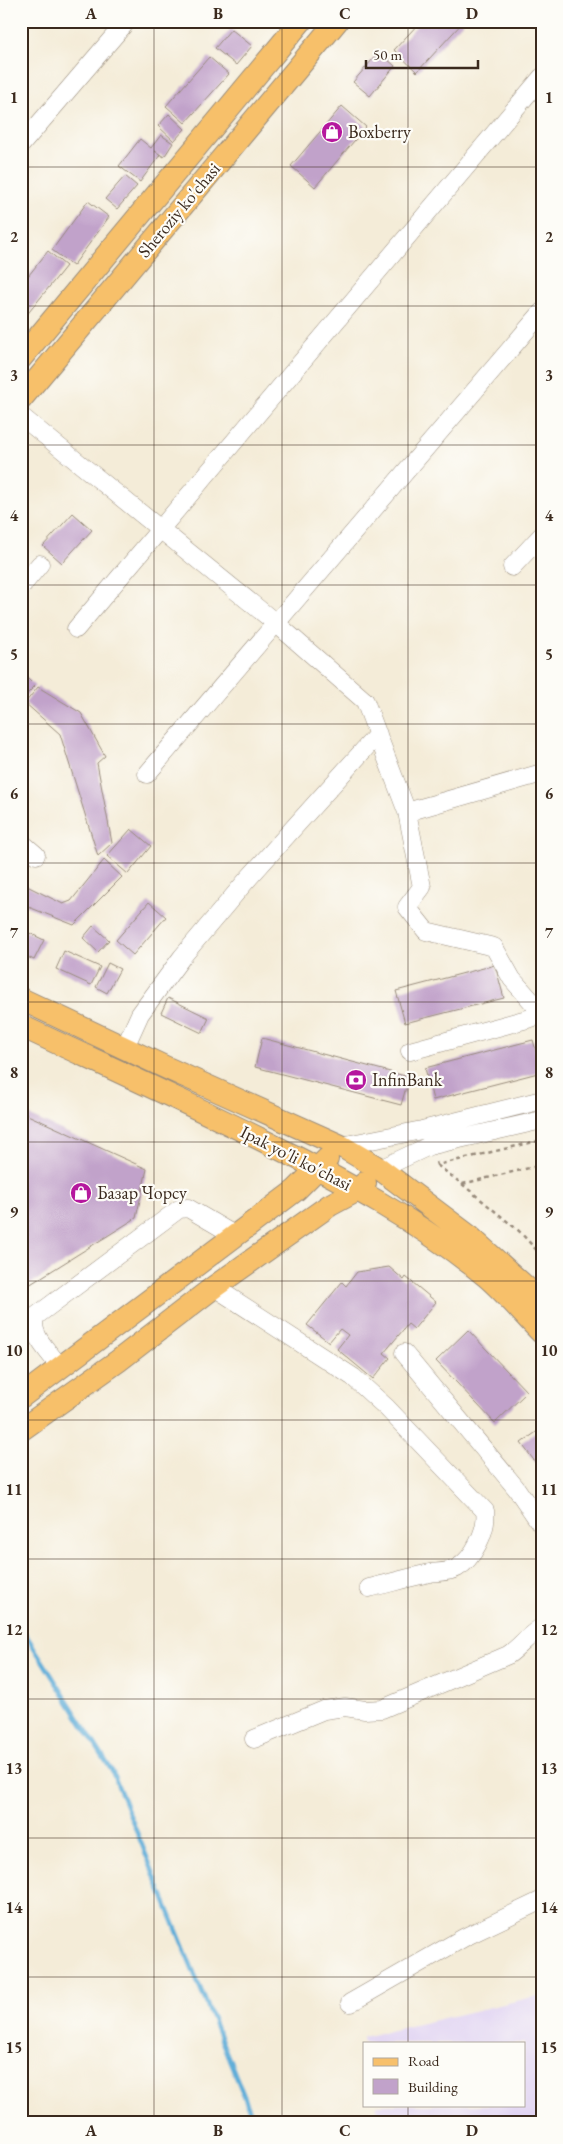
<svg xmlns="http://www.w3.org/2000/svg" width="563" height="2144" font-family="'EB Garamond',serif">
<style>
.built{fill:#e1d4f3}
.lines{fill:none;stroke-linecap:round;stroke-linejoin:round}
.stream{stroke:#5fadd8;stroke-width:4.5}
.building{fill:#c1a2ca}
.minor-casing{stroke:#988b7b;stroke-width:19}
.major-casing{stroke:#988b7b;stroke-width:24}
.path{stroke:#988b7b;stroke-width:2.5;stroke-dasharray:4 4;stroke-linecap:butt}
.minor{stroke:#fff;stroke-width:18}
.major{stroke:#f7c06b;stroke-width:22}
.grid{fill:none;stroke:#3b2a1e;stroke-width:1;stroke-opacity:0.55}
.labels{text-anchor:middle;stroke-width:4.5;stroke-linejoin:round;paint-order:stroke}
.poi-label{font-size:18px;fill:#3b2a1e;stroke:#fdfcf7;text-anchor:start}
.street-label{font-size:18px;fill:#3b2a1e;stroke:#fdfcf7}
.neatline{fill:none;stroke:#3b2a1e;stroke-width:2}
.grid-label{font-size:16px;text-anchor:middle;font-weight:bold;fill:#3b2a1e}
</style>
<rect width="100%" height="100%" fill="#fdfcf7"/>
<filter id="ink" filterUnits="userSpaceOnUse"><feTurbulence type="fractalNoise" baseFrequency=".02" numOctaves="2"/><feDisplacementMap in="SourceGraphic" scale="10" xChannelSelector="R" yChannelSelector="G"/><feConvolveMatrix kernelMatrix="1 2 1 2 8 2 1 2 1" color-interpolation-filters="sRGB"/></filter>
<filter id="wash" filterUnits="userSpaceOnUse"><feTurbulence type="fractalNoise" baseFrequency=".0096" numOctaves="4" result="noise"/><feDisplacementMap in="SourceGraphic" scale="20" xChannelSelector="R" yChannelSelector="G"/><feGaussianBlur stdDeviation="1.12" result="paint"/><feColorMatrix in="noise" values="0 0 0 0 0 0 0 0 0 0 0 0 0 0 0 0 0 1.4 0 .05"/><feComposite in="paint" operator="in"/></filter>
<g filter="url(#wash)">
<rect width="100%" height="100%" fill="#f4ecd8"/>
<path class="built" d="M 542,1995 L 542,2123 L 379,2123 L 376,2105 L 524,2105 L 524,2043 L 364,2043 L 364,2045 L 363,2037 Z"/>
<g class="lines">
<path class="stream" d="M 21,1627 L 112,1771 L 255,2123"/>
</g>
<g id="blocks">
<path class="building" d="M 421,21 L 464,21 L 417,72 L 394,50 Z
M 231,29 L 252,46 L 236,65 L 215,48 Z
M 379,52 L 395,66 L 370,96 L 353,82 Z
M 209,57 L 229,74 L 185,123 L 166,106 Z
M 342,106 L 366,127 L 315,187 L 291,166 Z
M 169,114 L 185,129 L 174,141 L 158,126 Z
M 161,135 L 173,143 L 164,157 L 155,151 L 160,155 L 140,182 L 119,166 L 140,139 L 151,148 Z
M 125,176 L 137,186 L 117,209 L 105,199 Z
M 88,201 L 109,217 L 73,266 L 52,250 Z
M 48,251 L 66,266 L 25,317 L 21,314 L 21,285 Z
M 73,513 L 92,530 L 62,563 L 43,546 Z
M 26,677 L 35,686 L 21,700 L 21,682 Z
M 38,687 L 81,713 L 105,756 L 97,763 L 112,843 L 98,856 L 60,734 L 25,703 Z
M 131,829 L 151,846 L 128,874 L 107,856 Z
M 104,860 L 122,877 L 74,925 L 21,904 L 21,883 L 63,904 L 71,901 Z
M 149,902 L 166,917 L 133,955 L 116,940 Z
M 93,926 L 109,940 L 98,952 L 83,938 Z
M 21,929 L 44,940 L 34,960 L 21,954 Z
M 64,951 L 100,967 L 91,985 L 56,969 Z
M 108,963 L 120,969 L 107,993 L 96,987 Z
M 495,965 L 504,998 L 405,1023 L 396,991 Z
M 168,998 L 209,1018 L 202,1033 L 161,1013 Z
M 262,1038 L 409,1077 L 401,1105 L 255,1067 Z
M 533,1040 L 542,1072 L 433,1100 L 425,1068 Z
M 21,1112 L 147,1169 L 136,1218 L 21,1290 Z
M 389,1267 L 404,1280 L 406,1277 L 436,1302 L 414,1329 L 408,1324 L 384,1353 L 390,1358 L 373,1379 L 337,1349 L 348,1335 L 340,1329 L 329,1342 L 307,1325 L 342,1282 L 346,1286 L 357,1272 Z
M 468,1330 L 527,1392 L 495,1423 L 436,1361 Z
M 542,1428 L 542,1471 L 521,1443 Z"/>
</g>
</g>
<g filter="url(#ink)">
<use href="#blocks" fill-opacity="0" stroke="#988b7b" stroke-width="1"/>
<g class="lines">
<g class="minor-casing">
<path id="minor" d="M 21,145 L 127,21
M 21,416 L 277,624 L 365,701 L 407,812 L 422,887 L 407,907 L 426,931 L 494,947 L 512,979 L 542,1013
M 512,567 L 542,535
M 21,587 L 40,564
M 76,629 L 542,77
M 147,774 L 542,312
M 407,812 L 542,773
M 21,842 L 36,855
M 125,1047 L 140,1014 L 182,957 L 246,881 L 378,734
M 410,1051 L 542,1015
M 341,1146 L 422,1130 L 542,1100
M 380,1169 L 429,1146 L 542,1120
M 214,1287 L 353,1377 L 387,1408 L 485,1511 C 488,1530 473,1559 457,1568 C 450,1572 438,1572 430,1573 C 410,1577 390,1583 369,1588
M 404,1353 L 516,1488 L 542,1526
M 61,1368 C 51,1354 27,1333 36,1316 L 179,1209 L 188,1208 L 234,1235
M 254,1739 L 324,1710 L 345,1707 L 365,1710 L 382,1709 L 508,1655 C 520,1647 529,1634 542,1627
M 350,2003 L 465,1937 L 542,1900"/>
</g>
<g class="major-casing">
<path id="major" d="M 21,358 L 301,21
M 21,399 L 337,21
M 21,999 L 167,1068 L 341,1146 L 380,1169 L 469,1236 L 530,1291 L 542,1305
M 21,1026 C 102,1064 184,1101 264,1141 C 342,1180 419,1221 486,1276 C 506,1293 524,1315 542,1333
M 21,1397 L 296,1190 L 327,1159
M 21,1430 L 118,1361 L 214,1287 L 330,1205 L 358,1190 L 365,1183"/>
</g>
<path class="path" d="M 436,1162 L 437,1165 L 542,1140
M 437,1165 L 462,1184 L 542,1165
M 462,1184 L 519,1231 L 542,1256"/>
<use href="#minor" class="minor"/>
<use href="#major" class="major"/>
</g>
</g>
<path class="grid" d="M 154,21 L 154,2123M 282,21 L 282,2123M 408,21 L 408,2043M 21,167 L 542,167M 21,306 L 542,306M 21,445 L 542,445M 21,585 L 542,585M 21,724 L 542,724M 21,863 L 542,863M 21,1002 L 542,1002M 21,1142 L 542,1142M 21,1281 L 542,1281M 21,1420 L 542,1420M 21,1559 L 542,1559M 21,1699 L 542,1699M 21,1838 L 542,1838M 21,1977 L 542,1977M 408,2105 L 408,2123"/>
<defs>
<g id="shop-disc" transform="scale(1.125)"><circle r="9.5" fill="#b5179e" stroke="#fdfcf7"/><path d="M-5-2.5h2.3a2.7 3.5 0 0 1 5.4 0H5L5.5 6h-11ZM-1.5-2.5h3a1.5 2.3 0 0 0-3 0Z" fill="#fff"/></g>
<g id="bank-disc" transform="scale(1.125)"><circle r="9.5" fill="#b5179e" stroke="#fdfcf7"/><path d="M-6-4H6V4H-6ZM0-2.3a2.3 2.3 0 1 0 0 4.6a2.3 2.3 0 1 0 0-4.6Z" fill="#fff"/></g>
</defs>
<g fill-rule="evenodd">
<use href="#shop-disc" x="332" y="132"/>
<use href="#bank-disc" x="356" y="1080"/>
<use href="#shop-disc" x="81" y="1193"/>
</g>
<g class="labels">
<g class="poi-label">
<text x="348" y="138">Boxberry</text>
<text x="372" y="1086">InfinBank</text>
<text x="97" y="1199">Базар Чорсу</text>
</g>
<g class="street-label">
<text transform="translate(179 210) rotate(-50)" y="6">Sheroziy ko'chasi</text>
<text transform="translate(296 1158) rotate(27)" y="6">Ipak yo'li ko'chasi</text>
</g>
</g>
<rect width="563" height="2144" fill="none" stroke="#fdfcf7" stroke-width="55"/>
<rect x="363" y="2042" width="162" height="65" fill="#fdfcf7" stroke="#afa8a0"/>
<rect x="373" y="2058" width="25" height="8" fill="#f7c06b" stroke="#afa8a0"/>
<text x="408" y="2066" font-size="15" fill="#3b2a1e">Road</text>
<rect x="373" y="2079" width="25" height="15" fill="#c1a2ca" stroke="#afa8a0"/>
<text x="408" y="2092" font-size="15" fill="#3b2a1e">Building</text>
<path d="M366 60v8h112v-8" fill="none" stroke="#3b2a1e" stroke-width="2.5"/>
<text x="373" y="60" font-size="15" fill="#3b2a1e" stroke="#fdfcf7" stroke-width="4" paint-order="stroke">50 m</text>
<rect x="28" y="28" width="508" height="2088" class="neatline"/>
<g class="grid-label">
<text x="91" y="19">A</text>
<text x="218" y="19">B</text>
<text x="345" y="19">C</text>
<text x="472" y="19">D</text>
<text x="14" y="103">1</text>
<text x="549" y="103">1</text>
<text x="14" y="242">2</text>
<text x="549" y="242">2</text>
<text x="14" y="381">3</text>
<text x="549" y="381">3</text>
<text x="14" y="521">4</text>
<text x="549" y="521">4</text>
<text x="14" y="660">5</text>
<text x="549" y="660">5</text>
<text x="14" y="799">6</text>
<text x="549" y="799">6</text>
<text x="14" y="938">7</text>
<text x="549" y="938">7</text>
<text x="14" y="1078">8</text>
<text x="549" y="1078">8</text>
<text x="14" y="1217">9</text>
<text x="549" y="1217">9</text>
<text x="14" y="1356">10</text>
<text x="549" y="1356">10</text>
<text x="14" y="1495">11</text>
<text x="549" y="1495">11</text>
<text x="14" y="1635">12</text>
<text x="549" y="1635">12</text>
<text x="14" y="1774">13</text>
<text x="549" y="1774">13</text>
<text x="14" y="1913">14</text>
<text x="549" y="1913">14</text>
<text x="14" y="2053">15</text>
<text x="549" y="2053">15</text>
<text x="91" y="2136">A</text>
<text x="218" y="2136">B</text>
<text x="345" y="2136">C</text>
<text x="472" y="2136">D</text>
</g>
</svg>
